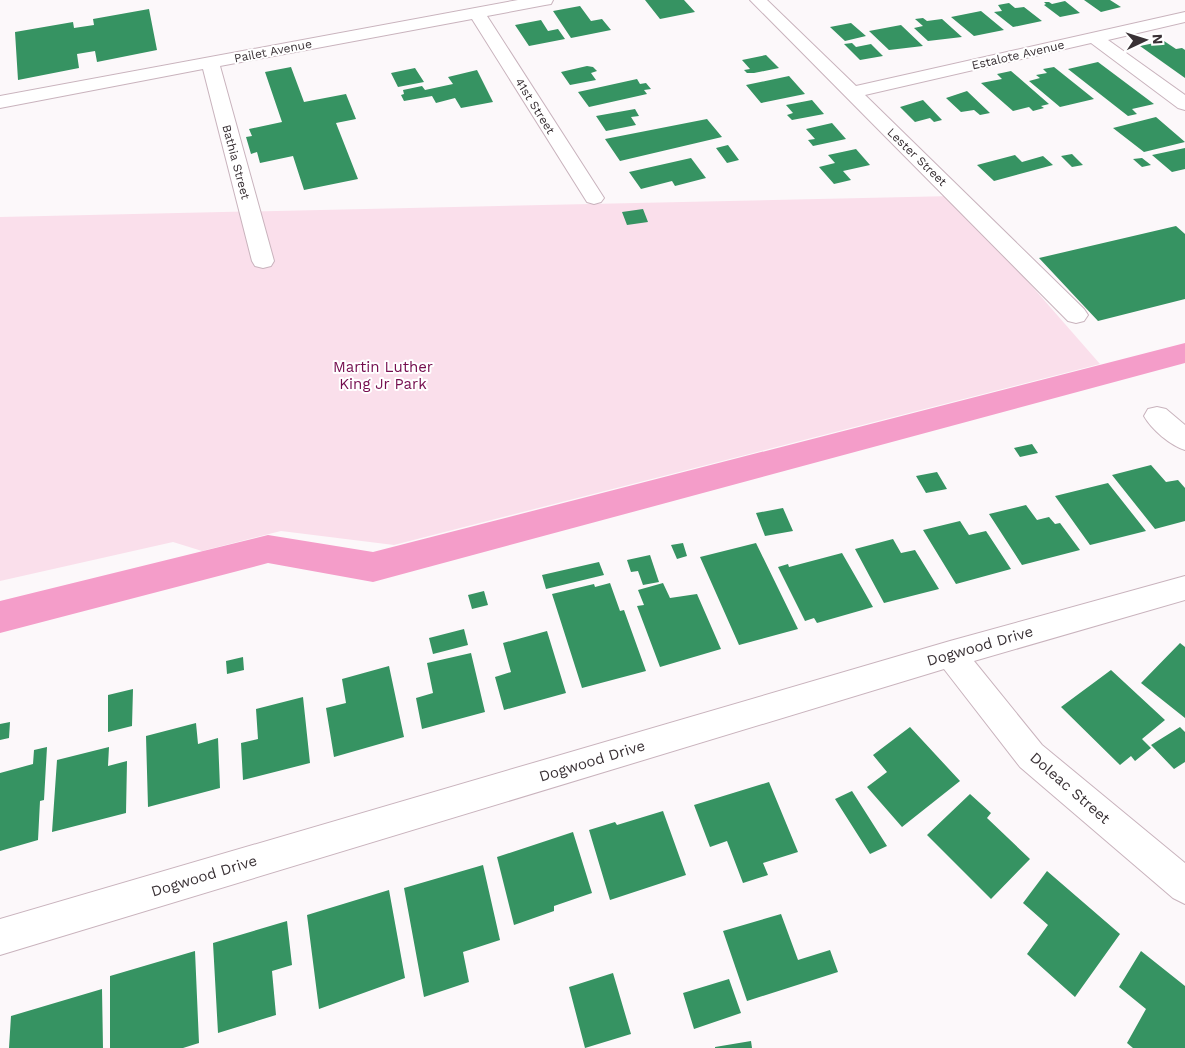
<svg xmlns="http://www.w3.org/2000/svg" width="1185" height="1048" font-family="'Work Sans',sans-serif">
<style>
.green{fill:#fadfeb}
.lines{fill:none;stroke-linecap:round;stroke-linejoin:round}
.canal{fill:#f49dc9;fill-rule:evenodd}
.building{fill:#369362}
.minor-casing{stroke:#c9b3bd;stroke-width:2}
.minor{fill:#fff;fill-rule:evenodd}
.labels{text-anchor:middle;stroke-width:4;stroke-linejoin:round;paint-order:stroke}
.far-street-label{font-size:12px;fill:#393135;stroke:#fff}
.park-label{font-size:15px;fill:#740d4e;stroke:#fff}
.street-label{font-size:15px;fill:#393135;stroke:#fff}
</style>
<rect width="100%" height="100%" fill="#fcf8fa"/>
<path class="green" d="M 953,196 L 1100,364 L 394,545 L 281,531 L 202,551 L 173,542 L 0,581 L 0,217 Z"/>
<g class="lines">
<path class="canal" d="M 1185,343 L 1185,363 L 373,582 L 268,563 L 0,633 L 0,601 L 268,535 L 373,552 Z"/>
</g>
<path class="building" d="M 645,0 L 684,0 L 695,12 L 660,19 Z
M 1084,0 L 1110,0 L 1121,7 L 1101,12 Z
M 1065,1 L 1080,13 L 1060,17 L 1044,5 L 1046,4 L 1044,2 L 1049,2 L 1052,4 Z
M 1009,3 L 1015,8 L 1024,7 L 1042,21 L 1013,27 L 994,12 L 1002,11 L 998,5 Z
M 580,6 L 591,21 L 602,19 L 611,30 L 571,38 L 553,11 Z
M 149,9 L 157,50 L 97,62 L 95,51 L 77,54 L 79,68 L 18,80 L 15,32 L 73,22 L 74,28 L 94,25 L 93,19 Z
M 981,11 L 1004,30 L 974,36 L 951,17 Z
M 923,18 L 927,21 L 942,19 L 962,37 L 928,41 L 914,28 L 923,26 L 915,19 Z
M 541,20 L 548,31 L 558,29 L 565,39 L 529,46 L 515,25 Z
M 851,23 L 866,36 L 845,41 L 830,27 Z
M 901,25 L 923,46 L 889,50 L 869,31 Z
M 1164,41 L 1176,49 L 1182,48 L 1185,50 L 1185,78 L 1140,46 Z
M 852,43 L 856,47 L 871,44 L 883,56 L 860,60 L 844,44 Z
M 766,55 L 779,68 L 754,73 L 747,73 L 744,70 L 750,69 L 742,60 Z
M 1098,62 L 1154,104 L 1132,109 L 1137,114 L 1128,116 L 1068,69 Z
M 587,66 L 593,67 L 597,71 L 591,73 L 596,80 L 570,85 L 561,72 Z
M 291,67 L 304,102 L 346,94 L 356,119 L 336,123 L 358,179 L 304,190 L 293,156 L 260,163 L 257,152 L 251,154 L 246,137 L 252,136 L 249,129 L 282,122 L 265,72 Z
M 1054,67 L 1094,99 L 1060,107 L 1029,81 L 1040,78 L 1036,75 L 1047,73 L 1043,69 Z
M 415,68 L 424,82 L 398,87 L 391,73 Z
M 477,70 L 493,102 L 461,108 L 455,98 L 436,103 L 432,96 L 404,101 L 401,95 L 404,94 L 403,90 L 422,86 L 425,90 L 453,84 L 448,77 Z
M 1011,71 L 1049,104 L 1041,106 L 1044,108 L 1033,111 L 1029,107 L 1013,111 L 981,83 L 1002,79 L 997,74 Z
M 789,76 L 805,94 L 761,103 L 746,85 Z
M 637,79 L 640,84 L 646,83 L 651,89 L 644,90 L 647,94 L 589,107 L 578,92 Z
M 967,91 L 990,113 L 980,115 L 974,110 L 961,112 L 946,98 Z
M 812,100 L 824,114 L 792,120 L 787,115 L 793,113 L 786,105 Z
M 923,100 L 942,120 L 934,122 L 930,118 L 915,122 L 900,107 Z
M 635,109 L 639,116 L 631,117 L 636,125 L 606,131 L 596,116 Z
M 1156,117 L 1185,142 L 1144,152 L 1113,128 Z
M 707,119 L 722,137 L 620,161 L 605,139 Z
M 832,123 L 846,139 L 813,146 L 808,140 L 815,139 L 806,129 Z
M 728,145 L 739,160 L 727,163 L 716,148 Z
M 1185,148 L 1185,169 L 1172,172 L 1152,155 Z
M 856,149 L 870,165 L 843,171 L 851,180 L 834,184 L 819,167 L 835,163 L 828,155 Z
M 1072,154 L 1083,165 L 1072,167 L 1061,156 Z
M 1015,155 L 1022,162 L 1043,156 L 1053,165 L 994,181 L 977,165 Z
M 691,158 L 706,178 L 675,186 L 672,181 L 641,189 L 629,172 Z
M 1142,158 L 1151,165 L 1142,167 L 1133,159 Z
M 643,209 L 648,222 L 627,225 L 622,212 Z
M 1176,226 L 1185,234 L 1185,299 L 1098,321 L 1039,258 Z
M 1032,444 L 1038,453 L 1020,457 L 1014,448 Z
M 1151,465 L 1166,482 L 1178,480 L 1185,488 L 1185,521 L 1155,529 L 1112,475 Z
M 937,472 L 947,489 L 926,493 L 916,476 Z
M 1108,483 L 1146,531 L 1090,545 L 1055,496 Z
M 1026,505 L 1037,520 L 1049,517 L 1055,524 L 1060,523 L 1080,550 L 1022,565 L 989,514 Z
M 783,508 L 793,531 L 765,536 L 756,513 Z
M 960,521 L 969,535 L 986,531 L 1011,569 L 956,584 L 923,530 Z
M 893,539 L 901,553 L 915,550 L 939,589 L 884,603 L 855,549 Z
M 683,543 L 687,556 L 677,559 L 671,545 Z
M 756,543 L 798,629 L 739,645 L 700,557 Z
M 842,553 L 873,607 L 817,623 L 814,618 L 805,621 L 778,567 L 788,564 L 789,567 Z
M 650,555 L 659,582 L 643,585 L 638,571 L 631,572 L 627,560 Z
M 599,562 L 604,575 L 546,589 L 542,575 Z
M 610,583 L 620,611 L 624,610 L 646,671 L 582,688 L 552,594 L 594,584 L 595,587 Z
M 663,583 L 670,598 L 697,594 L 721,649 L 660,667 L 637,606 L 644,605 L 638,590 Z
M 484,591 L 488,605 L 472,609 L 468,595 Z
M 464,629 L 468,645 L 433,654 L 429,638 Z
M 547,631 L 566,693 L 504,710 L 495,677 L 511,672 L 503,643 Z
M 1180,643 L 1185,647 L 1185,718 L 1141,683 Z
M 471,653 L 485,712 L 422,729 L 416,698 L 433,693 L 427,663 Z
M 243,657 L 244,670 L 227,674 L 226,661 Z
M 389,666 L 404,737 L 334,757 L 326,708 L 346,703 L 342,679 Z
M 1111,670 L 1165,720 L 1142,739 L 1151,748 L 1135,761 L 1131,756 L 1120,765 L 1061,707 Z
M 133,689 L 132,726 L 108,732 L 108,695 Z
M 303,697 L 310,763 L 243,780 L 241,743 L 258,739 L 256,709 Z
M 10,722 L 9,738 L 0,740 L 0,724 Z
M 196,723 L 198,744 L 218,738 L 220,788 L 148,807 L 146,736 Z
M 910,727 L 960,781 L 902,827 L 867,787 L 887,772 L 873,755 Z
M 1180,727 L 1185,732 L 1185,762 L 1174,769 L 1151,745 Z
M 47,747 L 44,800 L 40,801 L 38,840 L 0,851 L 0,773 L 33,764 L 34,750 Z
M 109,747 L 108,766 L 127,761 L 126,813 L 52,832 L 57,760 Z
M 769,782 L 798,852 L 763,863 L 768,875 L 743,883 L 727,841 L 710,847 L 694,805 Z
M 852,791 L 887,846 L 870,854 L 835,799 Z
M 970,794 L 991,813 L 987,818 L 1030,859 L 991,899 L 927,835 Z
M 663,811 L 686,875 L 610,900 L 589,830 L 615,822 L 617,825 Z
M 573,832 L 592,893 L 554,906 L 554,911 L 514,925 L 497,857 Z
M 483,865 L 500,940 L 463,952 L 469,982 L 424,997 L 404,888 Z
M 1047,871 L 1120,934 L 1075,997 L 1027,954 L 1048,925 L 1023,903 Z
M 389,890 L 405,978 L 319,1009 L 307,915 Z
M 781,914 L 798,960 L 830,950 L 838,972 L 747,1001 L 723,931 Z
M 287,921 L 292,965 L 272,971 L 276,1015 L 218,1033 L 213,943 Z
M 195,951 L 199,1043 L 183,1048 L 110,1048 L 110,976 Z
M 1141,951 L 1185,986 L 1185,1048 L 1133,1048 L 1127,1043 L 1146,1009 L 1119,987 Z
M 613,973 L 631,1034 L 585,1048 L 569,987 Z
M 729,979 L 741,1013 L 694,1029 L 683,993 Z
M 102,989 L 103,1048 L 9,1048 L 11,1016 Z
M 751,1041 L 752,1048 L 715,1048 L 715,1047 Z"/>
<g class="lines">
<g class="minor-casing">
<path id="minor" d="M 518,0 L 553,0 L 551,4 L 545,5 L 487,16 L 604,198 L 601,202 L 594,204 L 587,202 L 472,19 L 220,66 L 274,261 L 271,266 L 263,268 L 255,266 L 252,261 L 203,69 L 0,108 L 0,96 Z
M 750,0 L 767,0 L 856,86 L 1185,12 L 1185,22 L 1108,40 L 1185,95 L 1185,110 L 1178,108 L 1091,43 L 865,95 L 1084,309 L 1088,315 L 1084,321 L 1076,323 L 1068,321 Z
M 1157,407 L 1166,409 L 1185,425 L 1185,450 C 1170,445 1152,430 1144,416 L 1148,409 Z
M 1185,576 L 1185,600 L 974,661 L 1042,745 L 1185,863 L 1185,904 L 1173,898 L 1020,767 L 944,669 L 0,955 L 0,919 L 950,641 Z"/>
</g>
<use href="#minor" class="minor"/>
</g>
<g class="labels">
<g class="far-street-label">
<text transform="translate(273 51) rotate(-11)" y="4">Pailet Avenue</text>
<text transform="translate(1018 55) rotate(-13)" y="4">Estalote Avenue</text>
<text transform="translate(535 106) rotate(58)" y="4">41st Street</text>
<text transform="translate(917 157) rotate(44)" y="4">Lester Street</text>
<text transform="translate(236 162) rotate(75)" y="4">Bathia Street</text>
</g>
<g class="park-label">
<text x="383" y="372">Martin Luther<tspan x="383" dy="17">King Jr Park</tspan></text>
</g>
<g class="street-label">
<text transform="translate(980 646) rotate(-16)" y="5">Dogwood Drive</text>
<text transform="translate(592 761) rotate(-17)" y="5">Dogwood Drive</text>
<text transform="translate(1070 788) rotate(41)" y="5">Doleac Street</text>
<text transform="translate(204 876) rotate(-17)" y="5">Dogwood Drive</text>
</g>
</g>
<g transform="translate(1145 40) rotate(86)" stroke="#ffffff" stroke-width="4" paint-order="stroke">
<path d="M0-4L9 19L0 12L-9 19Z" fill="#393135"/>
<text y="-8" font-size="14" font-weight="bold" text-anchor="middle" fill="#393135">N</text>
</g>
</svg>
